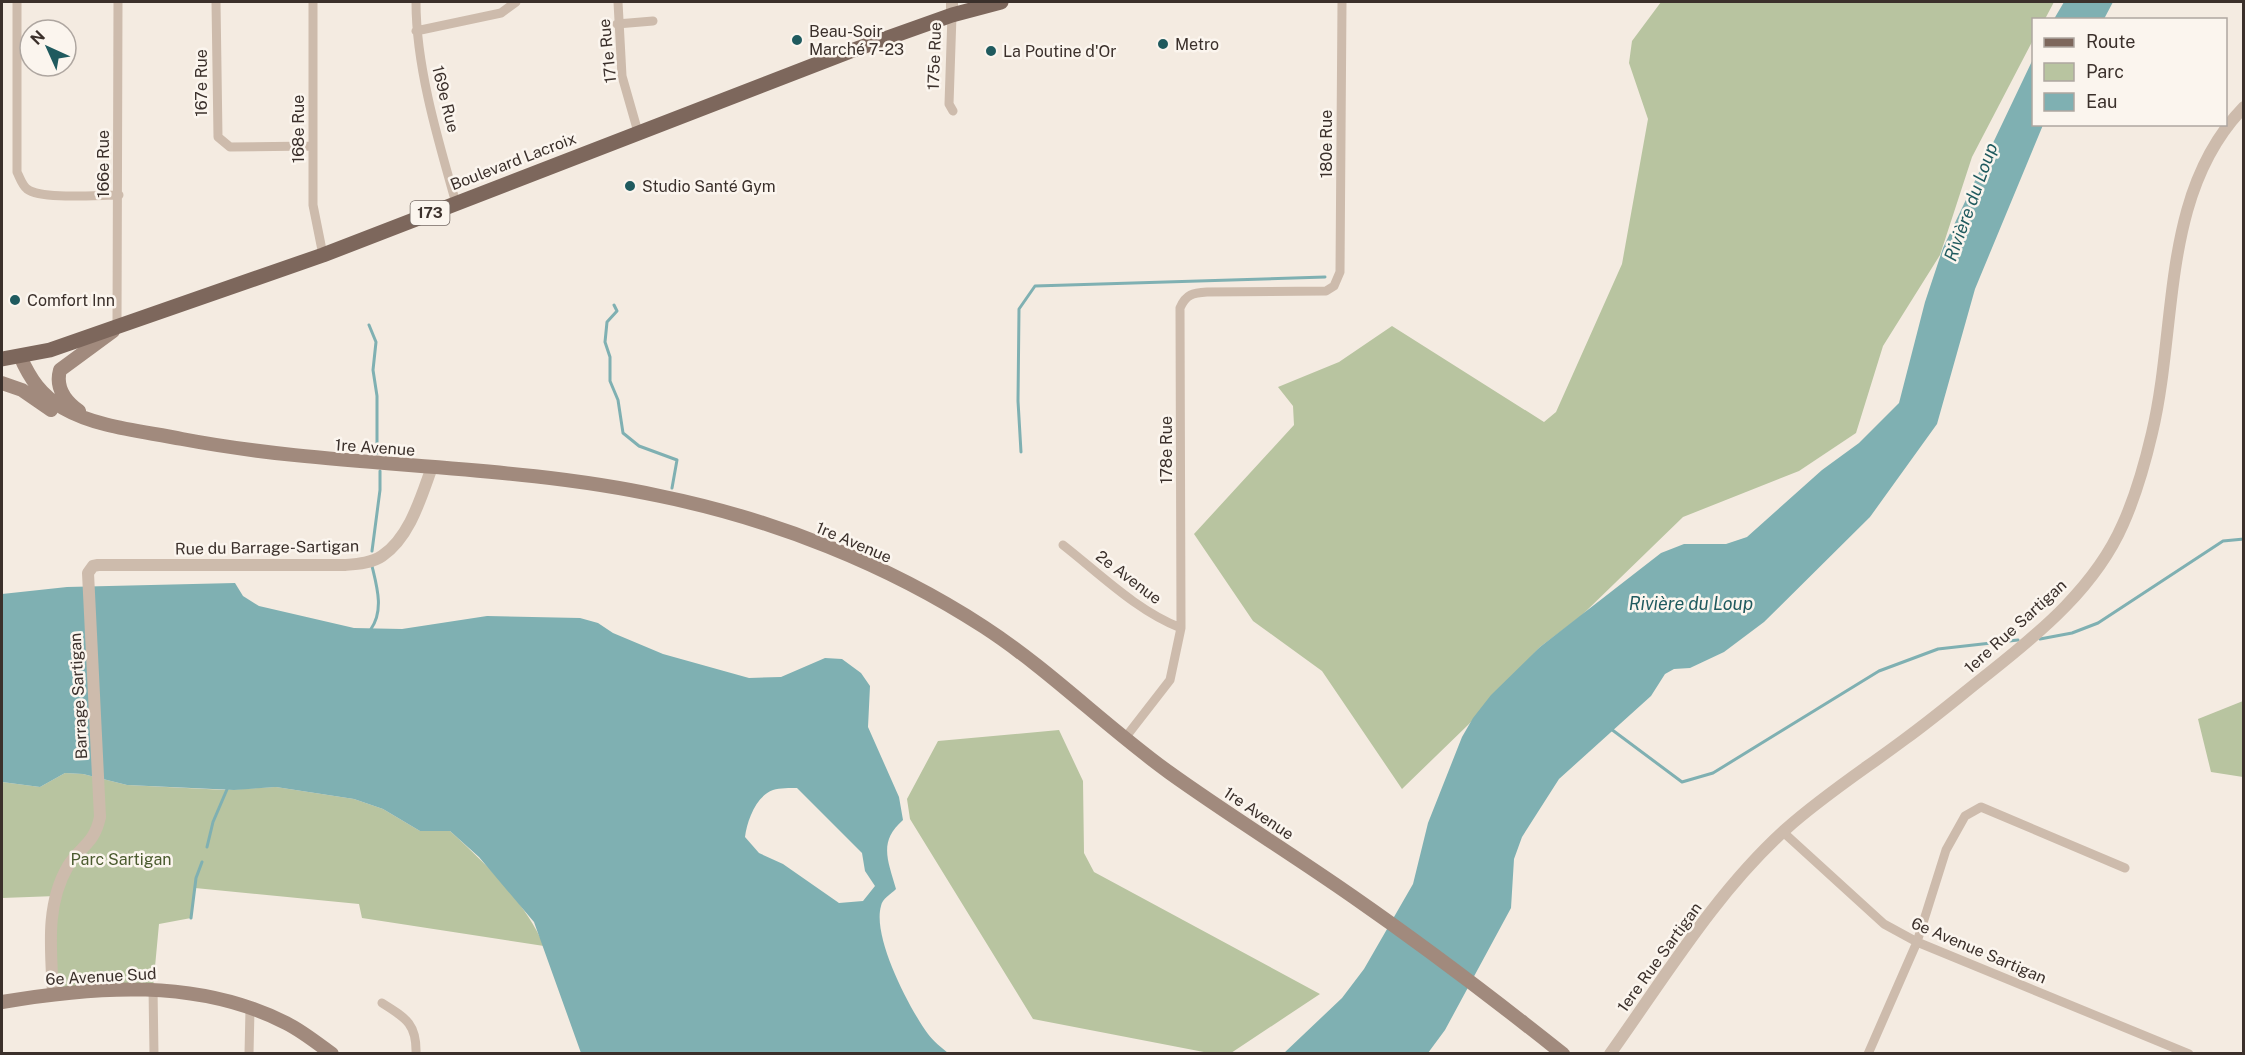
<svg xmlns="http://www.w3.org/2000/svg" width="2245" height="1055" font-family="'Public Sans',sans-serif">
<style>
.green{fill:#b8c4a0}
.water{fill:#7fb0b2;fill-rule:evenodd}
.lines{fill:none;stroke-linecap:round;stroke-linejoin:round}
.stream{stroke:#7fb0b2;stroke-width:3}
.minor{stroke:#cdbbac;stroke-width:9}
.tertiary{stroke:#cdbbac;stroke-width:12}
.secondary{stroke:#a18a7d;stroke-width:14}
.primary{stroke:#7d675c;stroke-width:15}
.poi-dot{fill:#1f5a5e;stroke:#fbf5ee;stroke-width:2}
.labels{text-anchor:middle;stroke-width:5;stroke-linejoin:round;paint-order:stroke}
.shield{fill:#fbf5ee;stroke:#756b66;stroke-width:1.5}
.shield-label{font-size:15px;font-weight:bold;fill:#3b302b}
.poi-label{font-size:16px;fill:#3b302b;stroke:#fbf5ee;text-anchor:start}
.street-label{font-size:16px;fill:#3b302b;stroke:#fbf5ee}
.park-label{font-size:16px;fill:#4a5a2e;stroke:#fbf5ee}
.water-label{font-size:18px;font-style:italic;fill:#1f5a5e;stroke:#fbf5ee}
</style>
<rect width="100%" height="100%" fill="#f4ebe1"/>
<path class="green" d="M 1661,2 L 2054,2 L 2045,19 L 2034,20 L 2033,40 L 1972,157 L 1940,255 L 1883,346 L 1856,433 L 1799,471 L 1683,517 L 1581,616 L 1540,647 L 1469,724 L 1402,789 L 1322,671 L 1253,621 L 1194,534 L 1294,425 L 1293,406 L 1278,387 L 1339,362 L 1392,326 L 1544,422 L 1556,412 L 1622,264 L 1648,119 L 1629,63 L 1632,41 Z
M 2243,701 L 2243,777 L 2211,772 L 2198,719 Z
M 1059,730 L 1083,781 L 1084,853 L 1094,872 L 1320,994 L 1231,1053 L 1209,1053 L 1033,1019 L 910,819 L 907,799 L 938,741 Z
M 65,773 L 83,774 L 127,785 L 226,790 L 276,787 L 354,799 L 383,809 L 420,831 L 450,831 C 486,864 525,901 544,946 L 362,918 L 359,904 L 195,888 L 191,918 L 159,924 L 153,988 L 53,993 L 56,896 L 2,898 L 2,782 L 40,787 Z"/>
<path class="water" d="M 2064,2 L 2113,2 L 2104,19 L 2054,19 Z
M 2033,59 L 2034,124 L 2043,125 L 1975,289 L 1937,424 L 1870,517 L 1764,622 L 1724,652 L 1690,668 L 1674,669 L 1665,674 L 1651,696 L 1559,779 L 1522,837 L 1514,859 L 1511,908 L 1445,1030 L 1428,1053 L 1283,1054 L 1342,998 L 1364,969 L 1413,884 L 1428,823 L 1462,737 L 1473,718 L 1491,695 L 1540,647 L 1661,553 L 1684,544 L 1726,544 L 1747,537 L 1822,470 L 1859,443 L 1899,403 L 1925,302 L 1943,248 Z
M 235,583 L 243,596 L 259,606 L 354,628 L 402,629 L 487,616 L 580,618 L 598,623 L 613,633 L 663,654 L 749,678 L 781,677 L 825,658 L 842,659 L 861,673 L 870,686 L 868,727 L 899,797 L 903,820 C 878,842 888,860 896,889 C 891,894 882,899 881,906 C 872,937 909,1008 928,1034 C 933,1041 941,1047 948,1053 L 581,1053 L 534,922 L 479,857 L 450,831 L 420,831 L 383,809 L 354,799 L 276,787 L 234,790 L 127,785 L 83,774 L 65,773 L 40,787 L 2,782 L 2,594 L 67,587 ZM 797,788 L 862,853 L 865,871 L 875,886 L 863,901 L 839,903 L 783,864 L 759,853 L 745,837 C 747,821 756,796 773,790 C 780,788 790,788 797,788 Z"/>
<g class="lines">
<path class="stream" d="M 614,305 L 617,311 L 607,322 L 605,342 L 610,357 L 610,381 L 618,400 L 623,433 L 639,446 L 677,460 L 672,488
M 369,325 L 376,342 L 373,370 L 377,396 L 377,453
M 1021,452 L 1018,401 L 1019,309 L 1035,286 L 1325,277
M 372,551 L 380,490 L 380,471
M 371,629 C 384,610 377,587 372,566
M 2040,639 L 2072,633 L 2098,623 L 2223,541 L 2244,539
M 1611,729 L 1682,782 L 1713,773 L 1879,671 L 1938,649 L 2018,640
M 207,847 L 213,822 L 228,787
M 191,918 L 196,878 L 202,862"/>
<path class="minor" d="M 17,2 L 17,172 C 20,178 22,185 27,189 C 42,200 98,195 119,195
M 216,2 L 218,137 L 230,147 L 313,146
M 313,2 L 313,205 L 323,255
M 416,2 C 416,67 438,140 456,203
M 618,2 L 622,76 L 638,132
M 952,15 L 949,104 L 953,111
M 617,24 L 653,21
M 416,31 L 501,13 L 516,2
M 117,327 L 118,2
M 1063,545 C 1100,574 1137,611 1181,628
M 1125,738 L 1170,680 L 1181,628 L 1180,308 C 1186,294 1193,293 1207,292 L 1326,291 L 1334,286 L 1340,272 L 1342,2
M 1783,832 L 1884,924 L 1917,942 L 2189,1054
M 153,988 L 154,1054
M 382,1003 C 406,1018 417,1024 416,1054
M 249,1054 L 250,1009
M 1868,1054 L 1917,942 L 1946,850 L 1965,816 L 1981,807 L 2125,868"/>
<path class="tertiary" d="M 952,15 L 952,2
M 53,993 C 51,951 45,905 68,866 C 80,846 94,845 100,817 L 88,573 L 93,566 L 98,565 L 345,565 C 357,564 372,563 382,556 C 410,537 421,497 432,467
M 1610,1054 C 1665,977 1716,892 1786,829 C 1824,795 1865,769 1905,739 C 1934,718 1961,695 1989,673 C 2041,632 2096,586 2123,524 C 2136,495 2145,463 2152,433 C 2178,324 2160,193 2244,107"/>
<path class="secondary" d="M 20,356 C 30,379 41,395 63,408 C 98,428 143,431 182,439 C 340,469 503,462 660,496 C 773,519 887,564 984,627 C 1050,670 1106,727 1170,773 C 1230,816 1292,854 1352,896 C 1424,946 1494,999 1563,1054
M 2,383 L 22,390 L 51,410
M 79,411 C 65,401 55,388 60,370 L 113,331
M 2,1002 C 95,986 198,978 286,1023 C 302,1031 317,1043 332,1054"/>
<path class="primary" d="M 2,359 L 50,350 L 323,255 L 848,52 L 952,15 L 1001,2"/>
</g>
<g class="poi-dot">
<circle cx="797" cy="40" r="6"/>
<circle cx="1163" cy="44" r="6"/>
<circle cx="991" cy="51" r="6"/>
<circle cx="630" cy="186" r="6"/>
<circle cx="15" cy="300" r="6"/>
</g>
<g class="labels">
<rect class="shield" x="410.5" y="201" width="39" height="24" rx="4.5"/>
<g class="shield-label">
<text x="430" y="218">173</text>
</g>
<g class="poi-label">
<text x="809" y="37">Beau-Soir<tspan x="809" dy="18">Marché 7-23</tspan></text>
<text x="1175" y="50">Metro</text>
<text x="1003" y="57">La Poutine d'Or</text>
<text x="642" y="192">Studio Santé Gym</text>
<text x="27" y="306">Comfort Inn</text>
</g>
<g class="street-label">
<text transform="translate(607 51) rotate(-96)" y="6">171e Rue</text>
<text transform="translate(934 56) rotate(-88)" y="6">175e Rue</text>
<text transform="translate(201 83) rotate(-90)" y="6">167e Rue</text>
<text transform="translate(446 99) rotate(76)" y="6">169e Rue</text>
<text transform="translate(298 129) rotate(-90)" y="6">168e Rue</text>
<text transform="translate(1326 144) rotate(-90)" y="6">180e Rue</text>
<text transform="translate(513 161) rotate(-21)" y="6">Boulevard Lacroix</text>
<text transform="translate(103 164) rotate(-90)" y="6">166e Rue</text>
<text transform="translate(375 447) rotate(4)" y="6">1re Avenue</text>
<text transform="translate(1166 450) rotate(-90)" y="6">178e Rue</text>
<text transform="translate(854 542) rotate(23)" y="6">1re Avenue</text>
<text transform="translate(267 547) rotate(-1)" y="6">Rue du Barrage-Sartigan</text>
<text transform="translate(1129 577) rotate(37)" y="6">2e Avenue</text>
<text transform="translate(2015 626) rotate(-42)" y="6">1ere Rue Sartigan</text>
<text transform="translate(78 696) rotate(-93)" y="6">Barrage Sartigan</text>
<text transform="translate(1259 813) rotate(34)" y="6">1re Avenue</text>
<text transform="translate(1979 950) rotate(23)" y="6">6e Avenue Sartigan</text>
<text transform="translate(1659 957) rotate(-54)" y="6">1ere Rue Sartigan</text>
<text transform="translate(101 976) rotate(-3)" y="6">6e Avenue Sud</text>
</g>
<g class="park-label">
<text x="121" y="865">Parc Sartigan</text>
</g>
<g class="water-label">
<text transform="translate(1971 202) rotate(-70)" y="6">Rivière du Loup</text>
<text x="1691" y="610">Rivière du Loup</text>
</g>
</g>
<rect width="2245" height="1055" fill="none" stroke="#3b302b" stroke-width="6"/>
<rect x="2032" y="18" width="195" height="108" fill="#fbf5ee" stroke="#aea6a0" stroke-width="1.5"/>
<rect x="2044" y="38" width="30" height="9" fill="#7d675c" stroke="#aea6a0" stroke-width="1.5"/>
<text x="2086" y="48" font-size="18" fill="#3b302b">Route</text>
<rect x="2044" y="63" width="30" height="18" fill="#b8c4a0" stroke="#aea6a0" stroke-width="1.5"/>
<text x="2086" y="78" font-size="18" fill="#3b302b">Parc</text>
<rect x="2044" y="93" width="30" height="18" fill="#7fb0b2" stroke="#aea6a0" stroke-width="1.5"/>
<text x="2086" y="108" font-size="18" fill="#3b302b">Eau</text>
<g transform="translate(48 48) rotate(315)"><circle r="28" fill="#fbf5ee" stroke="#aea6a0" stroke-width="1.5"/>
<path d="M0-4.5L10 22L0 15L-10 22Z" fill="#1f5a5e"/>
<text y="-9" font-size="16" font-weight="bold" text-anchor="middle" fill="#3b302b">N</text>
</g>
</svg>
